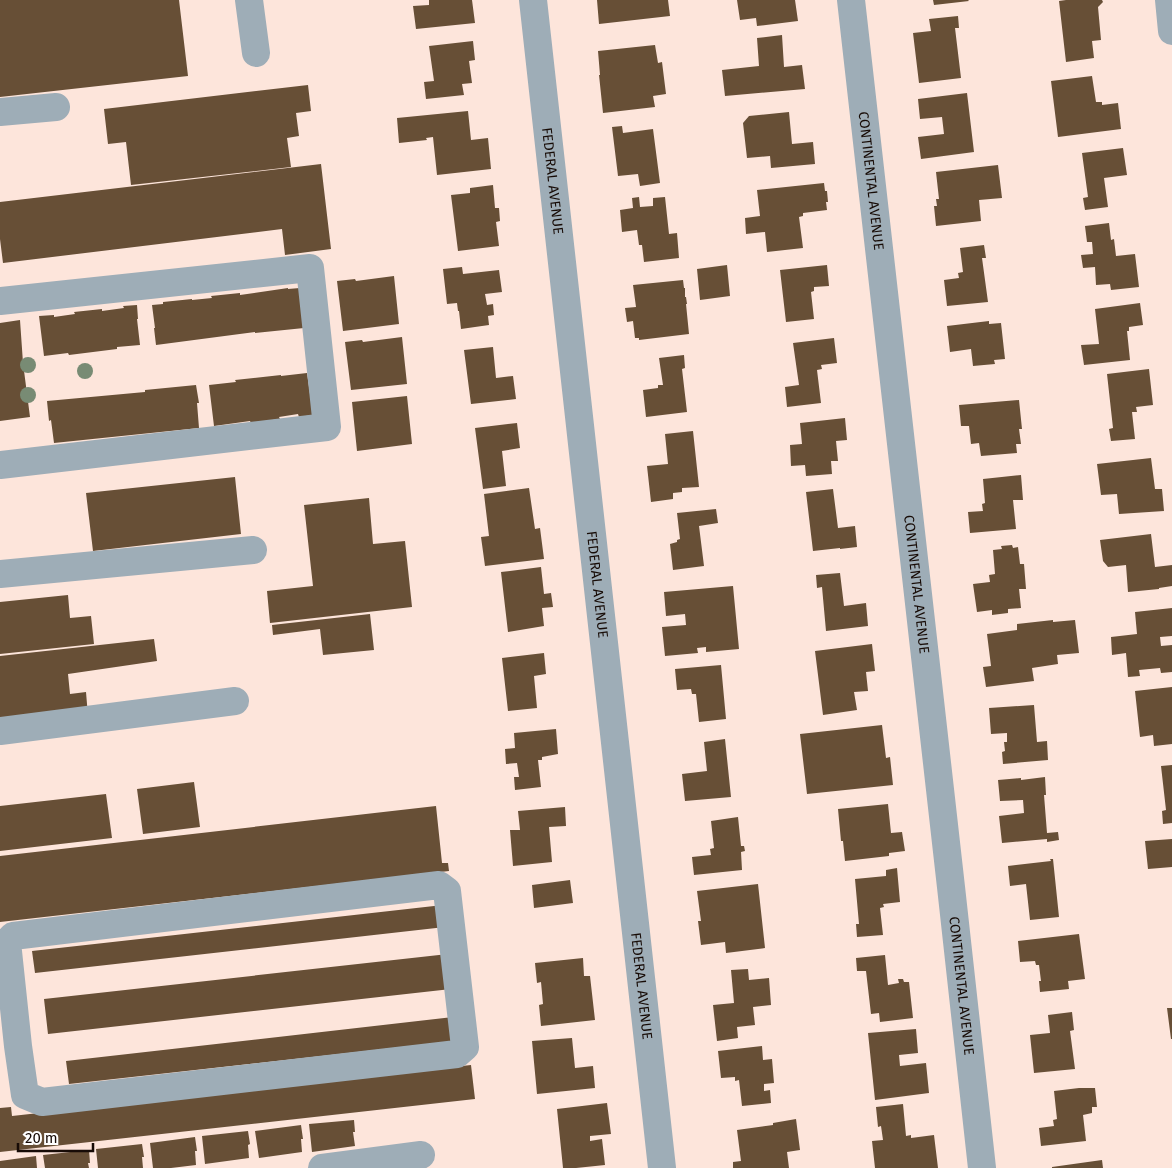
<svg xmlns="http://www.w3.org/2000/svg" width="1172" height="1168" font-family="'Fira Sans',sans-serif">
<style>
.building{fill:#674f36}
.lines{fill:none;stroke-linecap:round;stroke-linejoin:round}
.minor{stroke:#9eadb7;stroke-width:28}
.tree{fill:#788b74}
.labels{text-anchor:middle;stroke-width:5;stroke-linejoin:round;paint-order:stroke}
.street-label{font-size:14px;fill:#170b06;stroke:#fff}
</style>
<rect width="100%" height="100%" fill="#fde5db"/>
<path class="building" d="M 0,0 L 179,0 L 188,76 L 0,97 Z
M 429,0 L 472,0 L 475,23 L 416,29 L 413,6 L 429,5 Z
M 597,0 L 668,0 L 670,16 L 599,24 Z
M 737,0 L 795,0 L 798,21 L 757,26 L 756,18 L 740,20 Z
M 933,0 L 968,0 L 969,1 L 934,5 Z
M 1066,0 L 1102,0 L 1103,2 L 1098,7 L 1101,40 L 1092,41 L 1094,58 L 1066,62 L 1059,1 Z
M 958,16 L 959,28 L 955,28 L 961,78 L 919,83 L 913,33 L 931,31 L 929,19 Z
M 782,35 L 784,67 L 802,65 L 805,89 L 725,96 L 722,70 L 759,66 L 757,38 Z
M 473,41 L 475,60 L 469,61 L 472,83 L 462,84 L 464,95 L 426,99 L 424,82 L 434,81 L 429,46 Z
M 655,45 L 658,63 L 662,62 L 666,94 L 653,96 L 655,107 L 603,113 L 599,75 L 600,75 L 598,51 Z
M 1092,76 L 1096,102 L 1102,102 L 1102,105 L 1118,103 L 1121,129 L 1058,137 L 1051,81 Z
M 308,85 L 311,111 L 296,113 L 299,136 L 287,138 L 291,167 L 131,185 L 126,142 L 108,144 L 104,109 Z
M 967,93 L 974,152 L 921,159 L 918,137 L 944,134 L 942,117 L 920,119 L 918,99 Z
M 468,111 L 471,140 L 488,138 L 491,169 L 437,175 L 433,137 L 426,138 L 427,140 L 399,143 L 397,118 Z
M 789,112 L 792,144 L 813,142 L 815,164 L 771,168 L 770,156 L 747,158 L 743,123 L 749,116 Z
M 622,126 L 623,133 L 653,129 L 660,183 L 640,186 L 638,174 L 618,176 L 612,127 Z
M 1123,148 L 1127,175 L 1104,178 L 1108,207 L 1085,210 L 1083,198 L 1088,197 L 1082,153 Z
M 321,164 L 331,249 L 285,255 L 282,229 L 3,263 L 0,239 L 0,202 Z
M 998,165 L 1002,198 L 979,200 L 981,221 L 936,226 L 934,206 L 937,206 L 936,199 L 939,199 L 936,172 Z
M 824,183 L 825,191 L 827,191 L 828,202 L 826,202 L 827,210 L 803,213 L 803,216 L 799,217 L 803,248 L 767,252 L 765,232 L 746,234 L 745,218 L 760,216 L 757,190 Z
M 493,185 L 495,208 L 499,208 L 500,221 L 496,222 L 499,246 L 458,251 L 451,195 L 470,193 L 470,188 Z
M 639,197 L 640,207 L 653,206 L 653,198 L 665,197 L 669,234 L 677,233 L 679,258 L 644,262 L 642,245 L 639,245 L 637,230 L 622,232 L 620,210 L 633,208 L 632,198 Z
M 1109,223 L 1111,240 L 1114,239 L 1116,256 L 1135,254 L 1139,287 L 1111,290 L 1110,284 L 1096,285 L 1095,267 L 1083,268 L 1081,255 L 1093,254 L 1092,242 L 1087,242 L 1085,226 Z
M 984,245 L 986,258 L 982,258 L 988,302 L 947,306 L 944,280 L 959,278 L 958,273 L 963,272 L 960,248 Z
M 727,265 L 730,296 L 700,300 L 697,269 Z
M 827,265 L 829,286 L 814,287 L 814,291 L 811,292 L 814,319 L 786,322 L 780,270 Z
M 462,267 L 463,274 L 499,270 L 502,292 L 485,294 L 487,305 L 493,304 L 494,315 L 488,316 L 489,325 L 461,329 L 459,311 L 458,311 L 457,303 L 447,304 L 443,269 Z
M 394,276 L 399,324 L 343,331 L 337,281 L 355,279 L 356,281 Z
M 683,280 L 684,288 L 685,288 L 685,297 L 686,297 L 687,304 L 686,304 L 689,334 L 639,340 L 639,338 L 635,338 L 633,321 L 627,322 L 625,308 L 636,307 L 633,285 Z
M 288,288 L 288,289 L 300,288 L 304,328 L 255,333 L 255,332 L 156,345 L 154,328 L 155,328 L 152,305 L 163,304 L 163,302 L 192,299 L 192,300 L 212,298 L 211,296 L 240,293 L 240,295 Z
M 1140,303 L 1143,325 L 1129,327 L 1129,331 L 1127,331 L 1130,360 L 1084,365 L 1081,345 L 1099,344 L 1095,309 Z
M 137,305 L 138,319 L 137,319 L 140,345 L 117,347 L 117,349 L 69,355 L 68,353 L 44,356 L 39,316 L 54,315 L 54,317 L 75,314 L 74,312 L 102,309 L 102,311 L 124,308 L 123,306 Z
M 20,320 L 23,363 L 30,417 L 0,421 L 0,323 Z
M 989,321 L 989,324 L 1001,323 L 1005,359 L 994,360 L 995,364 L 973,366 L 971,349 L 950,352 L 947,326 Z
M 402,337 L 407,384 L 351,390 L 345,342 L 362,340 L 363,342 Z
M 834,338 L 837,363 L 821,365 L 822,369 L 817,370 L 821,403 L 787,407 L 785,387 L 799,385 L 793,343 Z
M 493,347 L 496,378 L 513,376 L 516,399 L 471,404 L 464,350 Z
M 684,355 L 685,368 L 682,369 L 687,412 L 646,417 L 643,390 L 658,388 L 658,385 L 663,385 L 659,358 Z
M 1149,369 L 1153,405 L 1136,407 L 1137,412 L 1132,412 L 1135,439 L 1111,441 L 1109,429 L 1113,428 L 1107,374 Z
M 307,373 L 313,415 L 299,417 L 298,414 L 279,417 L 280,419 L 251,423 L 250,421 L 214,426 L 209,385 L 236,382 L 235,380 L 281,375 L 281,376 Z
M 196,385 L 199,403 L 197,403 L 199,428 L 54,443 L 51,420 L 49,421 L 47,401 L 145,392 L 145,390 Z
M 407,396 L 412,444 L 357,451 L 352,402 Z
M 1019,400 L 1022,429 L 1019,429 L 1021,444 L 1016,444 L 1017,453 L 981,456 L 979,443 L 971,444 L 969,426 L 961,426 L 959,405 Z
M 845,418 L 847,440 L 836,441 L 838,461 L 831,461 L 832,474 L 806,476 L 805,465 L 791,466 L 790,445 L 802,444 L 800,423 Z
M 517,423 L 520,448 L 502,451 L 506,486 L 483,489 L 475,428 Z
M 693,431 L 699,487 L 682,488 L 682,492 L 673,493 L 673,499 L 651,502 L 647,466 L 668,464 L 665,434 Z
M 1151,458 L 1155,489 L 1162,489 L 1164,511 L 1119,514 L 1117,494 L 1101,495 L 1097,464 Z
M 1021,475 L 1023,500 L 1013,500 L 1016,529 L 970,533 L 968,512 L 983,511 L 982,504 L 985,503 L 983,479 Z
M 235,477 L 241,534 L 93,551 L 86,493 Z
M 529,488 L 535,529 L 540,528 L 544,559 L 485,566 L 481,537 L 489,536 L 484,494 Z
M 833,489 L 838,528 L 855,526 L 857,547 L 840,549 L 840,548 L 813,551 L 806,492 Z
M 369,498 L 373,544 L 405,541 L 412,607 L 270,623 L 267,591 L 313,586 L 304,505 Z
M 716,509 L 718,523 L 699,526 L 704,566 L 673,570 L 670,544 L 677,542 L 677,540 L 680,539 L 677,513 Z
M 1151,534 L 1155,567 L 1172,565 L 1172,586 L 1159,588 L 1159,589 L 1128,592 L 1126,565 L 1108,567 L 1103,561 L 1100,540 Z
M 1012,545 L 1013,548 L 1018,547 L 1020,564 L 1024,564 L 1026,589 L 1019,589 L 1021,608 L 1008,609 L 1008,613 L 992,615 L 992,610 L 977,612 L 973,584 L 990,582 L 989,575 L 995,574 L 993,550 L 1002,549 L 1001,546 Z
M 541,567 L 544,594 L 551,593 L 553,607 L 542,608 L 544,626 L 508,632 L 501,572 Z
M 840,573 L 844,606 L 866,603 L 868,626 L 826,631 L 822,587 L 817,588 L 816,575 Z
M 733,586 L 739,649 L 706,652 L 706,647 L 697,648 L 698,653 L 665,656 L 662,627 L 686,625 L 685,614 L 666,616 L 664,592 Z
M 68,595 L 70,618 L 91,616 L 94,644 L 0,654 L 0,602 Z
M 1172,608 L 1172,636 L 1160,637 L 1161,646 L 1172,645 L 1172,672 L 1161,673 L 1160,668 L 1139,670 L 1140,676 L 1128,677 L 1126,653 L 1112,655 L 1111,637 L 1137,634 L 1135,612 Z
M 370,614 L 374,650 L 323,655 L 320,629 L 273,635 L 272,625 Z
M 1053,620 L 1053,622 L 1075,620 L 1079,653 L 1057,655 L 1058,664 L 1032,668 L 1034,681 L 986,687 L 983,667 L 991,666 L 987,634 L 1017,630 L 1017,624 Z
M 154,639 L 157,661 L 68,674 L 70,694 L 86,692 L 88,716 L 0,725 L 0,656 Z
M 872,644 L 875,671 L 866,672 L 868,691 L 854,692 L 857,710 L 823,715 L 815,651 Z
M 544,653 L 546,674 L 534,676 L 537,708 L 508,711 L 502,658 Z
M 721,665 L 726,719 L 699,722 L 696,694 L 692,694 L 691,689 L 677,690 L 675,669 Z
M 1172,687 L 1172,744 L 1154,746 L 1153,735 L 1140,737 L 1135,691 Z
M 1034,705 L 1037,742 L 1047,741 L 1048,760 L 1003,764 L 1002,752 L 1005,751 L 1004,742 L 1007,742 L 1007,733 L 991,734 L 989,708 Z
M 882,725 L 886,758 L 890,757 L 893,785 L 807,794 L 800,734 Z
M 556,729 L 558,754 L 542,757 L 542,760 L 538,760 L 541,787 L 515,790 L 514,777 L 519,777 L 517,763 L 506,764 L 505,749 L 515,748 L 514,733 Z
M 725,739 L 731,797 L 685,801 L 682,774 L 707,771 L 704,742 Z
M 1172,765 L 1172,823 L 1163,824 L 1162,811 L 1166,810 L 1161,766 Z
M 1045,777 L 1046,795 L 1044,795 L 1047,833 L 1058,832 L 1059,840 L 1047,842 L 1047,839 L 1002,843 L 999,816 L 1024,813 L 1023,800 L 1000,801 L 998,780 L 1021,778 L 1021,780 Z
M 194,782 L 200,827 L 143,834 L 137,789 Z
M 106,794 L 112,838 L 0,851 L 0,806 Z
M 888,804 L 891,833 L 902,832 L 905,851 L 889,853 L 889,856 L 845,861 L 843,841 L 841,841 L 838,809 Z
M 436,806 L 442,863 L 448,863 L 449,871 L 0,922 L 0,856 Z
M 565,807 L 566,826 L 549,827 L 552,862 L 513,866 L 510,830 L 520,830 L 518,811 Z
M 738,817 L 741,846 L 744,846 L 745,851 L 741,852 L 742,870 L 694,875 L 692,857 L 711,855 L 710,849 L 714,848 L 711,821 Z
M 1172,839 L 1172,867 L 1148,869 L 1145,841 Z
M 1050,859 L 1053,859 L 1059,917 L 1030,920 L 1026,884 L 1010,886 L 1008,866 L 1051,861 Z
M 897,868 L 900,902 L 883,904 L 884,907 L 880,908 L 883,935 L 857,937 L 856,924 L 859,924 L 855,879 L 886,876 L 886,870 Z
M 570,880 L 573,903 L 534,908 L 532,885 Z
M 758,884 L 765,948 L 726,953 L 725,942 L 701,945 L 698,921 L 701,921 L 697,891 Z
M 443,905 L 445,927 L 35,973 L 32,951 Z
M 1079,934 L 1085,979 L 1068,981 L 1069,989 L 1040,992 L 1039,981 L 1041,981 L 1039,965 L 1036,965 L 1035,961 L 1020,962 L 1018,941 Z
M 448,954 L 451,989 L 48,1034 L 44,999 Z
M 885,955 L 888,985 L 899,983 L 898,979 L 903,979 L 904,982 L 909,982 L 913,1018 L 880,1022 L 879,1013 L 871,1014 L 866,971 L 857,971 L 856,958 Z
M 583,958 L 584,976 L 590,976 L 595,1020 L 541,1026 L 539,1005 L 543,1004 L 541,982 L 537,983 L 535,963 Z
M 748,969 L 749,980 L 769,978 L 771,1005 L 753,1007 L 755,1025 L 737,1027 L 738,1038 L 717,1041 L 713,1005 L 734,1003 L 731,970 Z
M 1167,1008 L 1172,1008 L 1172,1039 L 1171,1039 Z
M 1072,1012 L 1074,1030 L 1070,1031 L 1075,1069 L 1034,1073 L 1030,1035 L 1050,1033 L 1048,1015 Z
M 453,1017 L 456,1041 L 69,1084 L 66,1061 Z
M 916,1029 L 918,1053 L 899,1055 L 900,1066 L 926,1063 L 929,1093 L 875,1100 L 868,1033 Z
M 572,1038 L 575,1068 L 593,1066 L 595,1088 L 537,1094 L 532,1041 Z
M 762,1046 L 763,1060 L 772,1059 L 774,1083 L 764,1084 L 764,1091 L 770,1090 L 771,1103 L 742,1106 L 739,1080 L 735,1081 L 735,1077 L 721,1078 L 718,1051 Z
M 471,1065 L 475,1099 L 0,1152 L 0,1108 L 11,1107 L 12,1116 Z
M 1079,1088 L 1095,1088 L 1097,1107 L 1092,1107 L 1092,1113 L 1083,1115 L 1086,1141 L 1041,1146 L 1039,1128 L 1054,1126 L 1053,1120 L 1057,1119 L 1054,1091 Z
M 607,1103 L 611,1134 L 590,1136 L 590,1141 L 602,1139 L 605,1165 L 576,1168 L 563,1168 L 557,1109 Z
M 903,1104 L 906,1136 L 911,1135 L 911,1138 L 934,1135 L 938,1168 L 875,1168 L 872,1141 L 883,1140 L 881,1126 L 878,1127 L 876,1107 Z
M 796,1119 L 800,1150 L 787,1152 L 789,1168 L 733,1168 L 733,1162 L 741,1161 L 737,1130 L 773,1125 L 773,1123 Z
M 354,1120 L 355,1132 L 353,1132 L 355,1146 L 312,1152 L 309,1124 Z
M 301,1125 L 303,1139 L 301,1139 L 302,1152 L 259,1158 L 255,1131 Z
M 248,1131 L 250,1144 L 248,1145 L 249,1158 L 205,1164 L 202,1136 Z
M 195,1137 L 197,1151 L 195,1151 L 196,1165 L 171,1168 L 153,1168 L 150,1143 Z
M 142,1144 L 144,1157 L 142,1157 L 143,1168 L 98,1168 L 96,1149 Z
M 89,1150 L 90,1163 L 88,1163 L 89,1168 L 45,1168 L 43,1155 Z
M 36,1156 L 37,1168 L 0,1168 L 0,1161 Z
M 1102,1160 L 1103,1168 L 1052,1168 L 1052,1167 Z"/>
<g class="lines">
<g class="minor">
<path d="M 249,0 L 256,53"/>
<path id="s1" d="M 533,0 L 662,1168"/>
<path id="s2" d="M 851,0 L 951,887 L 982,1168"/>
<path d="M 1169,0 L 1172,31"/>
<path d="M 0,112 L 56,107"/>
<path d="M 0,301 L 310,268 L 327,427 L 0,465"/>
<path d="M 0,574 L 253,550"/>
<path d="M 0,731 L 235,701"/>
<path d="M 439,885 L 447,891 L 465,1047 L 457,1054 L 42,1102 L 25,1095 L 18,1046 L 7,942 L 13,936 Z"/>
<path d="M 322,1168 L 421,1155"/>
</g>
</g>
<g class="tree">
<circle cx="28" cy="365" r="8"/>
<circle cx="85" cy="371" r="8"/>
<circle cx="28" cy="395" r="8"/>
</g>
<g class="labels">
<g class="street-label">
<text dy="5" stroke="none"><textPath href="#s1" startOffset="182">FEDERAL AVENUE</textPath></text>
<text dy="5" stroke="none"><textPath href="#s2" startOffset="182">CONTINENTAL AVENUE</textPath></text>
<text dy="5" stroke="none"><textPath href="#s1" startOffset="588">FEDERAL AVENUE</textPath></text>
<text dy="5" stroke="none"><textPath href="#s2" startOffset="588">CONTINENTAL AVENUE</textPath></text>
<text dy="5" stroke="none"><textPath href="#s2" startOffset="992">CONTINENTAL AVENUE</textPath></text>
<text dy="5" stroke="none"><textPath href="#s1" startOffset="992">FEDERAL AVENUE</textPath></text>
</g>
</g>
<path d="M18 1143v8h75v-8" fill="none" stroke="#170b06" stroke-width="2.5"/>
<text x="25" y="1143" font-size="15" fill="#170b06" stroke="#ffffff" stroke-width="4" paint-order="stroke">20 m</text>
</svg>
